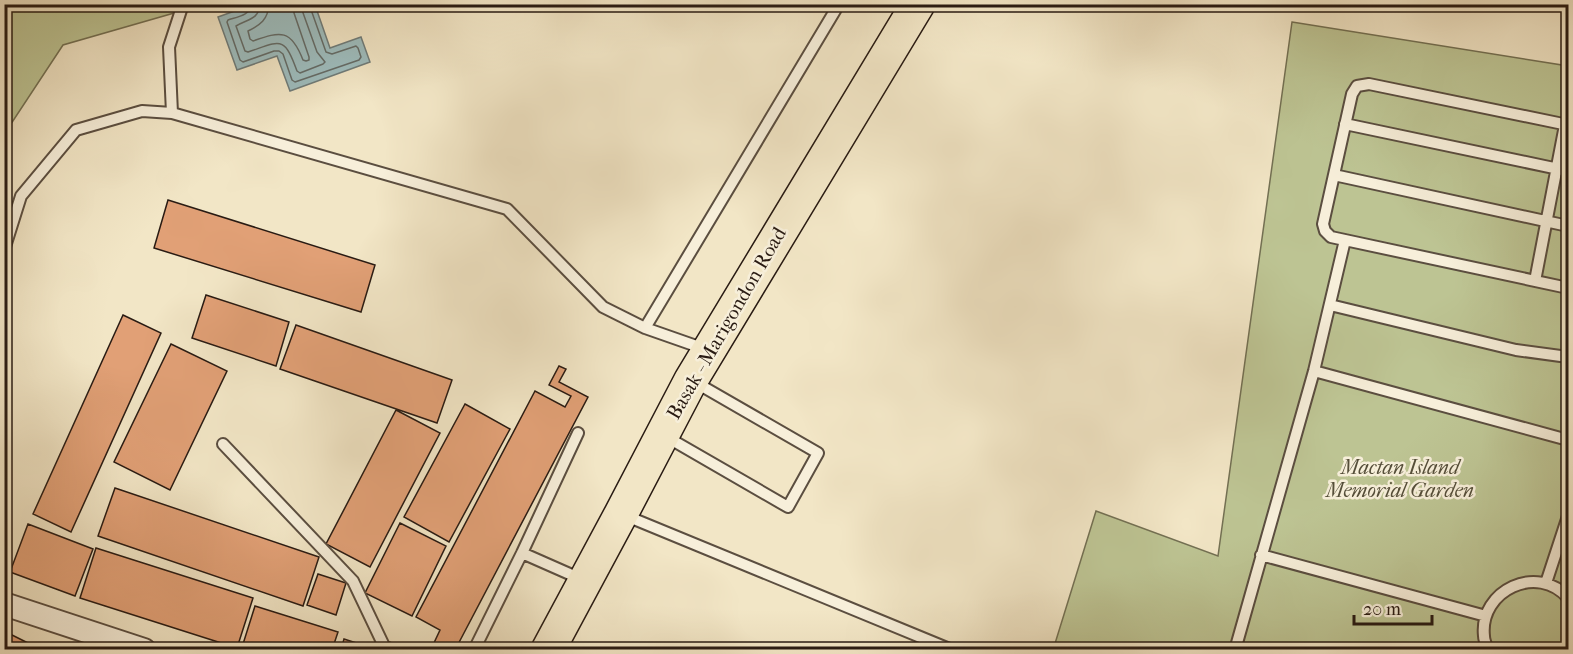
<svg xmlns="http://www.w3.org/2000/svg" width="1573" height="654" font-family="'IM FELL French Canon',serif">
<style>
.green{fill:#bdc493;stroke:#737053;stroke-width:1.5}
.water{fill:#9ebdbe;stroke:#6f7c7a;stroke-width:1.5}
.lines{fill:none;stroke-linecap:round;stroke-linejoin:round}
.shore{stroke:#646c68;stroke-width:1.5}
.building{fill:#e1a076;stroke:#291b13;stroke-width:1.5}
.service-casing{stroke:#5b4e40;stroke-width:14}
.minor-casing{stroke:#5b4e40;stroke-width:26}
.primary-casing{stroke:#291b13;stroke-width:36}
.service{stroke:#f7efda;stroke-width:10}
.minor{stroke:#f7efda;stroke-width:22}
.primary{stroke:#f2e6c6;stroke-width:33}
.labels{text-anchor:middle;stroke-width:5;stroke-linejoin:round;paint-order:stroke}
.street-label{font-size:20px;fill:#291b13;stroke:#f7efda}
.park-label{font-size:20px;font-style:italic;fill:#554e39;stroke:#f7efda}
</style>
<rect width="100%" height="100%" fill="#f2e6c6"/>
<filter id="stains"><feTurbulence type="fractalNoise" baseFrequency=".00333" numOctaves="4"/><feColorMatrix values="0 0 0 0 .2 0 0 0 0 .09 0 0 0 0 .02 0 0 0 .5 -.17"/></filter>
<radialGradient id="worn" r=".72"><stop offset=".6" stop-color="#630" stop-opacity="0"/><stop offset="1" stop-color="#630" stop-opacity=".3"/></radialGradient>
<path class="green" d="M 5,5 L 202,5 L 63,45 L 5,133 Z
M 1292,22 L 1568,66 L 1568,649 L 1053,650 L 1096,511 L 1218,556 Z"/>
<path class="water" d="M 254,4 L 315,5 L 330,48 L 361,37 L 370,62 L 290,91 L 277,56 L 237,70 L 218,17 Z"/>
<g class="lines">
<path class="shore" d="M 252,4 C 251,15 237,17 228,20 L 227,22 L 240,60 L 243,62 L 274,51 L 279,51 L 283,54 L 292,80 L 295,82 L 359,60 L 361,57 L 358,48 L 356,46 L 332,54 L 326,52 L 309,4
M 260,4 C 259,20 247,19 236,26 L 245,51 L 248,52 C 281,41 284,35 297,71 L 300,73 L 323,64 L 325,62 L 317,52 L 302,10 L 302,4
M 269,4 C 268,20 260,25 248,31 L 250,39 L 253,41 C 281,31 291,29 303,60 L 306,61 L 309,60 L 309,57 L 294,13 L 293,4"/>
</g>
<path class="building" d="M 168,200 L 375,265 L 361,312 L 154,248 Z
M 206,295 L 289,322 L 276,366 L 192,338 Z
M 123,315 L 161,333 L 71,532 L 33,514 Z
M 296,325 L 452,380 L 437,423 L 280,369 Z
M 171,344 L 227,371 L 170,490 L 114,462 Z
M 559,366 L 566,369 L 559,382 L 588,397 L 455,650 L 441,650 L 433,645 L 440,630 L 416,617 L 535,391 L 565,407 L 571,396 L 549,385 Z
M 465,404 L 510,429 L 449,542 L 404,517 Z
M 396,410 L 440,433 L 370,567 L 326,544 Z
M 115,488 L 319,557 L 303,606 L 98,536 Z
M 400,523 L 446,546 L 412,616 L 365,593 Z
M 28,524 L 93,549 L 75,596 L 10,572 Z
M 96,548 L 253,598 L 237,648 L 80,598 Z
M 318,574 L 346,583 L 336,615 L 307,605 Z
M 255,606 L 338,632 L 332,650 L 259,650 L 243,644 Z
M 4,631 L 42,650 L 4,650 Z
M 344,639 L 378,650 L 341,650 Z"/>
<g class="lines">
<g class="service-casing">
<path id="service" d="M 183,4 L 169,47 L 172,113 L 507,209 L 603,307 L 645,328 L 705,349
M 1345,124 L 1568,171
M 1568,125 L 1369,84 L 1357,86 L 1352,94 L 1323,224 L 1325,231 L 1331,237 L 1568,288
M 1334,175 L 1568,226
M 4,250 L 21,196 L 76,130 L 142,111 L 172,113
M 1535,281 L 1565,125
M 1330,305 L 1516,350 L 1568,357
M 645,328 L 839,4
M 1314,371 L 1568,440
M 665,436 L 788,507 L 818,453 L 693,381
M 223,444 L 353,581 L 384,646 L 392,650
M 624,515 L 952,650
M 522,553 L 581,579
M 1261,555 L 1486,616
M 1546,583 L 1568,516
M 474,650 L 522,553 L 578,433
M 1235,650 L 1314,371 L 1345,240
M 1488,650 C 1486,645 1484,640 1484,636 C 1479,590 1538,563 1568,598"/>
</g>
<g class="minor-casing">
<path id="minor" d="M 4,604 L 144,650"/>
</g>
<g class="primary-casing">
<path id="primary" d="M 548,650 L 621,514 L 691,380 L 918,4"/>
</g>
<use href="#service" class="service"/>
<use href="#minor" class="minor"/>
<use href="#primary" class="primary"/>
</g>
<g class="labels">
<g class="street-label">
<text transform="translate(726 323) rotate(-60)" y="7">Basak - Marigondon Road</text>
</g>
<g class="park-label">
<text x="1400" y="474">Mactan Island<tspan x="1400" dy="23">Memorial Garden</tspan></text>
</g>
</g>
<rect width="1573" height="654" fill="none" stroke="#f2e6c6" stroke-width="24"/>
<rect x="6" y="6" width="1561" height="642" fill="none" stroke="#291b13" stroke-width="3"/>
<rect x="12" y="12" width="1549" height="630" fill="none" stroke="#291b13" stroke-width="1.5"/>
<path d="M1354 615v9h78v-9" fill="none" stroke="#291b13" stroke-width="3"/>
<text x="1363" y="615" font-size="18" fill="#291b13" stroke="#f7efda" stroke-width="4.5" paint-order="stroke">20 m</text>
<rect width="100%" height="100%" filter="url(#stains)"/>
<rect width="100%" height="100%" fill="url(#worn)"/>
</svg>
